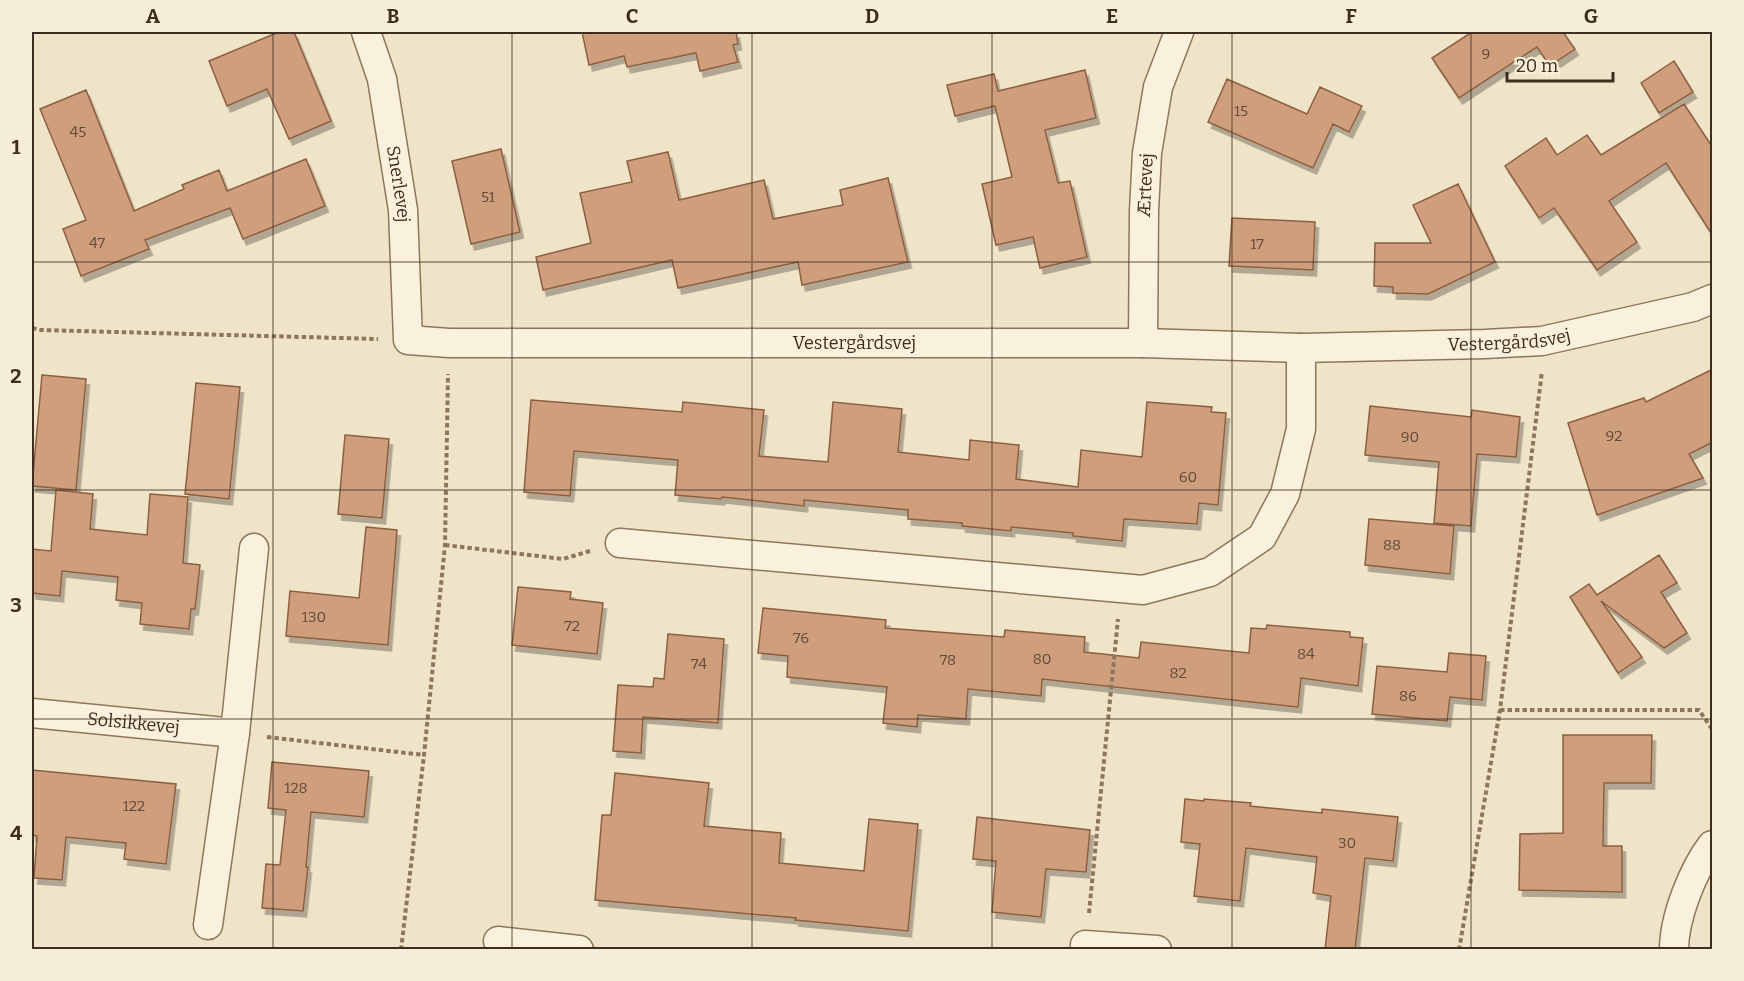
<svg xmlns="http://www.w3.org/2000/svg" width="1744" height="981" font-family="Bitter,serif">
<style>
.building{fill:#cf9f7d;stroke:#8d5f41;stroke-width:1.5;filter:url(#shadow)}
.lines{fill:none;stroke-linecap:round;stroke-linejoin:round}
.minor-casing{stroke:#8d765c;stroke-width:31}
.path{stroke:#8d765c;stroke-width:4;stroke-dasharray:4.5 3;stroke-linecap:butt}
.minor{stroke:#faf1dc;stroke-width:28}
.grid{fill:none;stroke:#3d2e20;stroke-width:1.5;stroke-opacity:0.55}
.labels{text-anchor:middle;stroke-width:4.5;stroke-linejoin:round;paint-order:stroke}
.number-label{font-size:15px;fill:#624a37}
.street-label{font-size:18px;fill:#3d2e20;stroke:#f7eed8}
.neatline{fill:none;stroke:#3d2e20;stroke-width:2}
.grid-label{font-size:20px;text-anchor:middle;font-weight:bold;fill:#3d2e20}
</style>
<defs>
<filter id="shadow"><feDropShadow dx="3.5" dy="6" stdDeviation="0" flood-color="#0004"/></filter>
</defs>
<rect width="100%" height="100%" fill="#f0e4c8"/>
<path class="building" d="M 279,32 L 294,32 L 331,121 L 289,139 L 267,89 L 227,106 L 209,61 Z
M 582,32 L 736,32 L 738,44 L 733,45 L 738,62 L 700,71 L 696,53 L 627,67 L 624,56 L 589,65 Z
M 1472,32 L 1563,32 L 1575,49 L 1550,66 L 1537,47 L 1459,98 L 1432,58 Z
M 1674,61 L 1693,92 L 1659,113 L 1641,83 Z
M 1085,70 L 1096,118 L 1045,130 L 1058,183 L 1070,181 L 1087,257 L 1040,268 L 1033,237 L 996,245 L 982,184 L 1012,177 L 995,106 L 955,116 L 947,85 L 994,74 L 998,91 Z
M 1227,79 L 1307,114 L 1320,87 L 1362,106 L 1349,132 L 1333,124 L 1313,168 L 1208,122 Z
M 86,90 L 134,211 L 184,189 L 182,185 L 219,170 L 227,191 L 306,159 L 325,206 L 243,239 L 230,208 L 145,240 L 149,249 L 81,276 L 63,229 L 86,220 L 40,109 Z
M 1684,104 L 1713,148 L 1713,236 L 1666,163 L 1609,201 L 1637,242 L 1597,270 L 1554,208 L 1539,218 L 1505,166 L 1546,138 L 1557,155 L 1587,135 L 1601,155 Z
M 501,149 L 520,232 L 471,244 L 452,161 Z
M 668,152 L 679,200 L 764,180 L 773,219 L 843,205 L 840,190 L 888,178 L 908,262 L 802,285 L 798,262 L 678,288 L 672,260 L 543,290 L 536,257 L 591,243 L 580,193 L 632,182 L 627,161 Z
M 1458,184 L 1495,262 L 1428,294 L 1393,293 L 1393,287 L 1374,286 L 1375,243 L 1431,243 L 1413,205 Z
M 1232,218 L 1315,222 L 1313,270 L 1229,266 Z
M 1713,369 L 1713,442 L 1689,454 L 1703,478 L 1597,515 L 1568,423 L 1644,398 L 1646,402 Z
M 42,375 L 86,379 L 76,490 L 32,486 Z
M 196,383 L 240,387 L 229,499 L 185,494 Z
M 531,400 L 682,412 L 683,402 L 764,410 L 759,456 L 828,462 L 833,402 L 902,409 L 898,452 L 969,460 L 970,440 L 1019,445 L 1016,479 L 1078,487 L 1081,450 L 1142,457 L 1147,402 L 1212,407 L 1211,412 L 1226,413 L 1218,505 L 1199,503 L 1197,524 L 1124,519 L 1122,541 L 1073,536 L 1073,533 L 1011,527 L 1011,531 L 962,526 L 962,523 L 908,519 L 908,510 L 804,500 L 804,506 L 722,497 L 721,499 L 675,495 L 678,460 L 574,451 L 570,496 L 524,492 Z
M 1370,406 L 1471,417 L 1472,410 L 1520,417 L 1516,457 L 1477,454 L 1471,526 L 1434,523 L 1439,462 L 1365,455 Z
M 345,435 L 389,439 L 382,518 L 338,514 Z
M 56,490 L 93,494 L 90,529 L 147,535 L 150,494 L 188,497 L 183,563 L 200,565 L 195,609 L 191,609 L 189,629 L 140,624 L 142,603 L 116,600 L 118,577 L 62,571 L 60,596 L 32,593 L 32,549 L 51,551 Z
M 1369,519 L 1454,526 L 1450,574 L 1365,565 Z
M 366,527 L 397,530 L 388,645 L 286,636 L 290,591 L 359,598 Z
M 1659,555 L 1677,583 L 1661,592 L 1687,633 L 1664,648 L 1601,601 L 1642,657 L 1618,673 L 1570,597 L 1589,584 L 1597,595 Z
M 518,587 L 571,592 L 570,599 L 603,603 L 597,654 L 512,645 Z
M 763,608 L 886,620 L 885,628 L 1004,637 L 1005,630 L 1085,637 L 1084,652 L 1139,658 L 1141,642 L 1249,653 L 1251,628 L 1266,629 L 1267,625 L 1350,632 L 1350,637 L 1363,638 L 1358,686 L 1301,678 L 1298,707 L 1042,679 L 1041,696 L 968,689 L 966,719 L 918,715 L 917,727 L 883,723 L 887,687 L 787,677 L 788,656 L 758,653 Z
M 668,634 L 724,639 L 718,723 L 643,717 L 641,753 L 613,751 L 618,685 L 653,687 L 654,678 L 664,679 Z
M 1449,653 L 1486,656 L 1482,700 L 1450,697 L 1447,721 L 1372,714 L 1377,666 L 1447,672 Z
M 1563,735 L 1652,735 L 1651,783 L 1604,783 L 1603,846 L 1622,846 L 1622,892 L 1519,890 L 1520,834 L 1563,833 Z
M 272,762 L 369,771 L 364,817 L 311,812 L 306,867 L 308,867 L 303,911 L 262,908 L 266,864 L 280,865 L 286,810 L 268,808 Z
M 32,770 L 176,784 L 166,864 L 124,859 L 126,843 L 66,837 L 62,880 L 34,878 L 37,836 L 32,835 Z
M 615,773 L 709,783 L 704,826 L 781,833 L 779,863 L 864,871 L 869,819 L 918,824 L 908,931 L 795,920 L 796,918 L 595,900 L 602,815 L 611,815 Z
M 1185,799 L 1204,801 L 1204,799 L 1251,803 L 1250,806 L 1322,813 L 1322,809 L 1398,817 L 1393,861 L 1365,858 L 1355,950 L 1325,950 L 1331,896 L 1313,893 L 1317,857 L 1246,848 L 1240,901 L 1194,896 L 1200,844 L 1181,842 Z
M 977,817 L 1090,830 L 1086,872 L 1046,869 L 1041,917 L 992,912 L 996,861 L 973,859 Z"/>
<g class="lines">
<g class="minor-casing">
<g id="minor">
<path id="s1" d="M 366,32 L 382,79 L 403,210 L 408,340 L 449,343 L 1143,343 L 1301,348 L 1485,344 L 1542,341 L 1693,307 L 1712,299"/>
<path id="s2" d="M 1143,343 L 1144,211 L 1147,153 L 1158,87 L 1179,32"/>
<path d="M 620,543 L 1143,590 L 1210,572 L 1262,537 L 1285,494 L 1301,429 L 1301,348"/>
<path id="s3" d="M 32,713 L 235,733"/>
<path d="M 208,925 L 235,733 L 254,548"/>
<path d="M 498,941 L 579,950"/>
<path d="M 1085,950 L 1085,945 L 1157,950"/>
<path d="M 1674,950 C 1674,917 1693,870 1712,845"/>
</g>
</g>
<path class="path" d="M 32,328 L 41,330 L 378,339
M 445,545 L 563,559 L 590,551
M 1500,710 L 1699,710 L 1712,729
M 267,737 L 424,755
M 1089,913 L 1118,619
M 401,950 L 424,755 L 445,545 L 448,374
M 1459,950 L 1500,710 L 1542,371"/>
<use href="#minor" class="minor"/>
</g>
<path class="grid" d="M 273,32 L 273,950M 512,32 L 512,950M 752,32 L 752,950M 992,32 L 992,950M 1232,32 L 1232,950M 1471,32 L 1471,950M 32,262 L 1712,262M 32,490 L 1712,490M 32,719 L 1712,719"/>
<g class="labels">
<g class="number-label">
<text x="1486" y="59">9</text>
<text x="1241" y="116">15</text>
<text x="78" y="137">45</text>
<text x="488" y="202">51</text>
<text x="97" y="248">47</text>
<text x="1257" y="249">17</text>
<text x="1614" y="441">92</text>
<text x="1410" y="442">90</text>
<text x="1188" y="482">60</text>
<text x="1392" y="550">88</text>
<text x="314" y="622">130</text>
<text x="572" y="631">72</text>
<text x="801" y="643">76</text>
<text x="1306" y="659">84</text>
<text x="1042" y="664">80</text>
<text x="948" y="665">78</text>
<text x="699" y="669">74</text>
<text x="1178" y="678">82</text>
<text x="1408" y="701">86</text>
<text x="296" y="793">128</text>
<text x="134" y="811">122</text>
<text x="1347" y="848">30</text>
</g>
<g class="street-label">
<text dy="6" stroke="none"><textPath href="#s1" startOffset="156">Snerlevej</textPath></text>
<text dy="6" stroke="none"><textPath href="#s2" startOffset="158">Ærtevej</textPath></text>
<text dy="6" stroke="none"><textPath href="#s1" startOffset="1414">Vestergårdsvej</textPath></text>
<text dy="6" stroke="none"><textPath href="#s1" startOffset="759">Vestergårdsvej</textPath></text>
<text dy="6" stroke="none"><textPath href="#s3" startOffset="102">Solsikkevej</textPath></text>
</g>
</g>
<rect width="1744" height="981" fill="none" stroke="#f7eed8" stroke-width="66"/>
<path d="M1507 72v9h106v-9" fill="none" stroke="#3d2e20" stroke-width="3"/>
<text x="1516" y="72" font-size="18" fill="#3d2e20" stroke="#f7eed8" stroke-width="4.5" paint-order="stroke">20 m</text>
<rect x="33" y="33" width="1678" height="915" class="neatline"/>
<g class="grid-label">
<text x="153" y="23">A</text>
<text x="393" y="23">B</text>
<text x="632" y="23">C</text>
<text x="872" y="23">D</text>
<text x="1112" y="23">E</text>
<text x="1351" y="23">F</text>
<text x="1591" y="23">G</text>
<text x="16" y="154">1</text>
<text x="16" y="383">2</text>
<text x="16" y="612">3</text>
<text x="16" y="840">4</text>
</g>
</svg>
